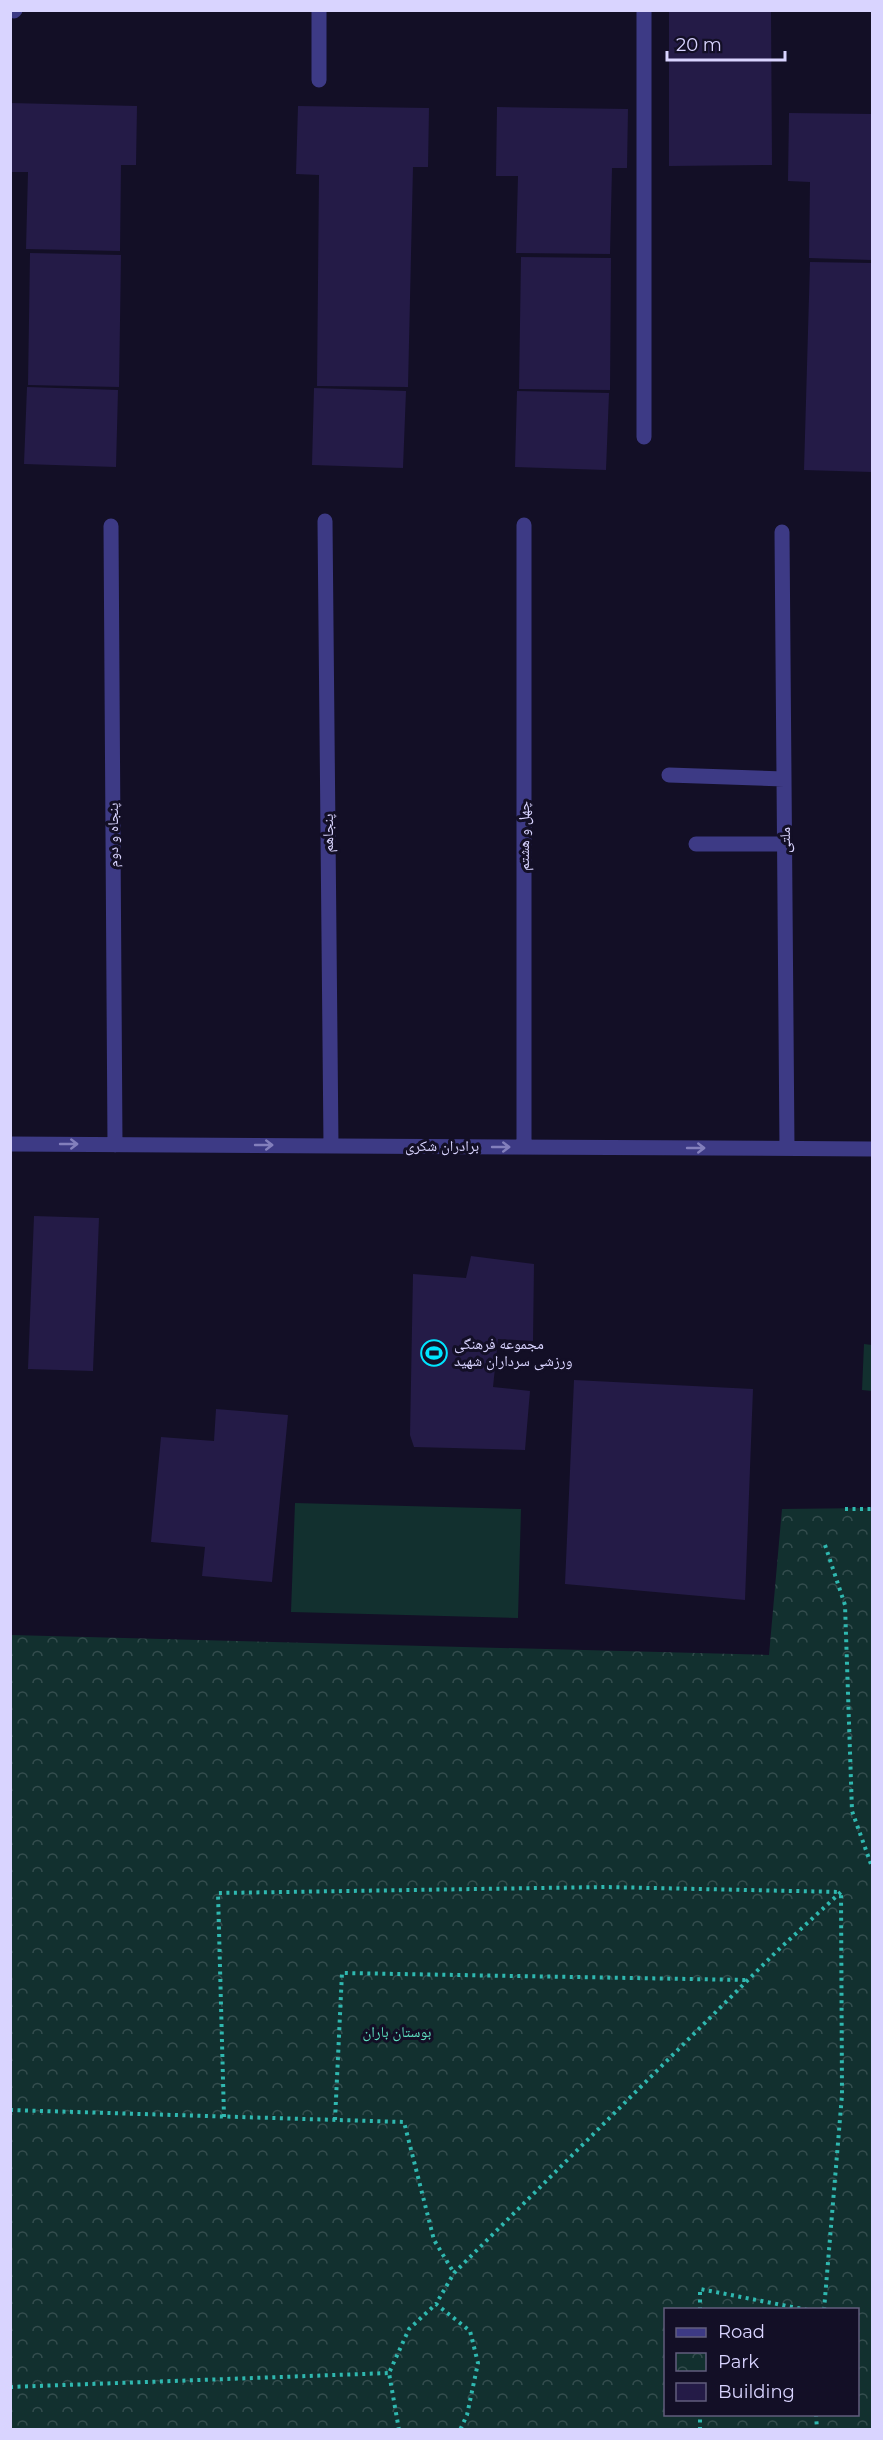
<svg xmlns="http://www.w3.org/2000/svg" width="883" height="2440" font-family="Montserrat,'Noto Naskh Arabic',sans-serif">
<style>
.park{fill:url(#park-crowns);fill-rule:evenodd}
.pitch{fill:#12302f}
.building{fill:#241b47}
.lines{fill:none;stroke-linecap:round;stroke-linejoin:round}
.path{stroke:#2fb8b0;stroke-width:4;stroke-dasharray:3 4.5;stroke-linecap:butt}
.minor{stroke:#3d3a85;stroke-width:15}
.oneway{stroke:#837fbc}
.labels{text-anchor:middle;stroke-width:6;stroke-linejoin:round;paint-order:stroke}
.street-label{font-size:15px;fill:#d9d4ff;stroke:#130f26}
.poi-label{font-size:15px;fill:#d9d4ff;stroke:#130f26;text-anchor:start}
.park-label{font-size:15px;fill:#5fe0c0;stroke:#130f26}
</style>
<defs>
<pattern id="park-crowns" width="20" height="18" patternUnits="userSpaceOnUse" patternTransform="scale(1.5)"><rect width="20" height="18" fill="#12302f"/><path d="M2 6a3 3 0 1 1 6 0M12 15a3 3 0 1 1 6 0" fill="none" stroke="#344d4e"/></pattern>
</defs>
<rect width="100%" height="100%" fill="#130f26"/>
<path class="park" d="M 872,1508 L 872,2429 L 11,2429 L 11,1635 L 769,1655 L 782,1509 ZM 666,2310 L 858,2310 L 858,2414 L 666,2414 Z"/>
<path class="pitch" d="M 864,1344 L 872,1345 L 872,1391 L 862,1390 Z
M 295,1503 L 521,1509 L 518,1618 L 291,1612 Z"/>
<path class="building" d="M 669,10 L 771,10 L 772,165 L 669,166 Z
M 10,103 L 137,106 L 136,165 L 121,165 L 120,251 L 26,249 L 28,172 L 10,172 Z
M 298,106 L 429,108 L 428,167 L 413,167 L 408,387 L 317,386 L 319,175 L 296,174 Z
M 497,107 L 628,109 L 627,168 L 612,168 L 610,254 L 516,253 L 518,176 L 496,176 Z
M 789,113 L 872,114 L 872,260 L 809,258 L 810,182 L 788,181 Z
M 30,253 L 121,255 L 119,387 L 28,385 Z
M 521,257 L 611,258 L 610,390 L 519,389 Z
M 810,262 L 872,263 L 872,472 L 804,470 Z
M 27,387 L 118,390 L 116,467 L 24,464 Z
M 314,388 L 406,391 L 403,468 L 312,465 Z
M 517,391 L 609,393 L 606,470 L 515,467 Z
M 34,1216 L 99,1218 L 93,1371 L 28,1369 Z
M 471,1256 L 534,1264 L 533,1341 L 498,1339 L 493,1387 L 530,1391 L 525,1450 L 414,1447 L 410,1435 L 413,1274 L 466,1278 Z
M 574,1380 L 753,1389 L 745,1600 L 565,1584 Z
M 216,1409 L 288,1415 L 272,1582 L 202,1576 L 205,1547 L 151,1542 L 161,1437 L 214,1441 Z"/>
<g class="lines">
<path class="path" d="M 845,1509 L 872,1509
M 825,1545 L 845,1605 L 852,1811 L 872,1867
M 10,2110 L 404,2122 L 434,2240 L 454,2273
M 224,2117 L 218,1893 L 605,1887 L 841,1892 L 776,1952 L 454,2273 L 436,2304
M 335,2120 L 342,1973 L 748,1980
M 700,2310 L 700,2289 L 808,2310
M 824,2310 L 842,2095 L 841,1892
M 10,2387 L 389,2373
M 816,2414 L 817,2430
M 399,2430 L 389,2373 L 409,2329 L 436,2304 L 470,2331 L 478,2363 L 467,2415 L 460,2430
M 700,2430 L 700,2414"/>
<path class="minor" d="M 14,11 L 15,10
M 319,80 L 319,10
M 644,437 L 644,10
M 325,521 L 331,1146
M 111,526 L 115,1145
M 782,532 L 787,1148
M 669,775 L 784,779
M 696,844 L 785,844
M 10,1144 L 872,1149
M 524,1147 L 524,525"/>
</g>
<defs><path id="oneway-shaft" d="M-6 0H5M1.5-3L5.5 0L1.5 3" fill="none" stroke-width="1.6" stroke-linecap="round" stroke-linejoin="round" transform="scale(1.5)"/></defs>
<g class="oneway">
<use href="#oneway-shaft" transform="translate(69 1144)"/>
<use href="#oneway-shaft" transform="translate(264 1145)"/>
<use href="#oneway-shaft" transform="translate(501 1147)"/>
<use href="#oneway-shaft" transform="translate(696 1148)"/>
</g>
<defs>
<g id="stadium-ring" transform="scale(1.35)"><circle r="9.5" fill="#130f26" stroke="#00e5ff" stroke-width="1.5"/><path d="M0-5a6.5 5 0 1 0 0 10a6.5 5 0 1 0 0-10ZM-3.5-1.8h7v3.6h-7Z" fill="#00e5ff"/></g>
</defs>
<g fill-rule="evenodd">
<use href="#stadium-ring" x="434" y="1353"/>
</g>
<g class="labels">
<g class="street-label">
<text transform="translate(328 833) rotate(-90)" y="5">پنجاهم</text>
<text transform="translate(113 835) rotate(-90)" y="5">پنجاه و دوم</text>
<text transform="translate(524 836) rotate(-90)" y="5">چهل و هشتم</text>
<text transform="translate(785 840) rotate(-90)" y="5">ملتی</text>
<text x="442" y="1151">برادران شکری</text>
</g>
<g class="poi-label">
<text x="454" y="1349">مجموعه فرهنگی<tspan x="454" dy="17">ورزشی سرداران شهید</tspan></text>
</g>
<g class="park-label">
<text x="397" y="2037">بوستان باران</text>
</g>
</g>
<rect width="883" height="2440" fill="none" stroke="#d9d4ff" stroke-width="24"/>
<rect x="664" y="2308" width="195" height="108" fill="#130f26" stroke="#625e7d" stroke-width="1.5"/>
<rect x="676" y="2328" width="30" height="9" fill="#3d3a85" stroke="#625e7d" stroke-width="1.5"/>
<text x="718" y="2338" font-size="18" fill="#d9d4ff">Road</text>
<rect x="676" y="2353" width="30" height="18" fill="url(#park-crowns)" stroke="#625e7d" stroke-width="1.5"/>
<text x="718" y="2368" font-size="18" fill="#d9d4ff">Park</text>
<rect x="676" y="2383" width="30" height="18" fill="#241b47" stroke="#625e7d" stroke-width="1.5"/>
<text x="718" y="2398" font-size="18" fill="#d9d4ff">Building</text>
<path d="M667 51v9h118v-9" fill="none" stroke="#d9d4ff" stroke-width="3"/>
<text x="676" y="51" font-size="18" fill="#d9d4ff" stroke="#130f26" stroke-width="4.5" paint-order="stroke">20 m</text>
</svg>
